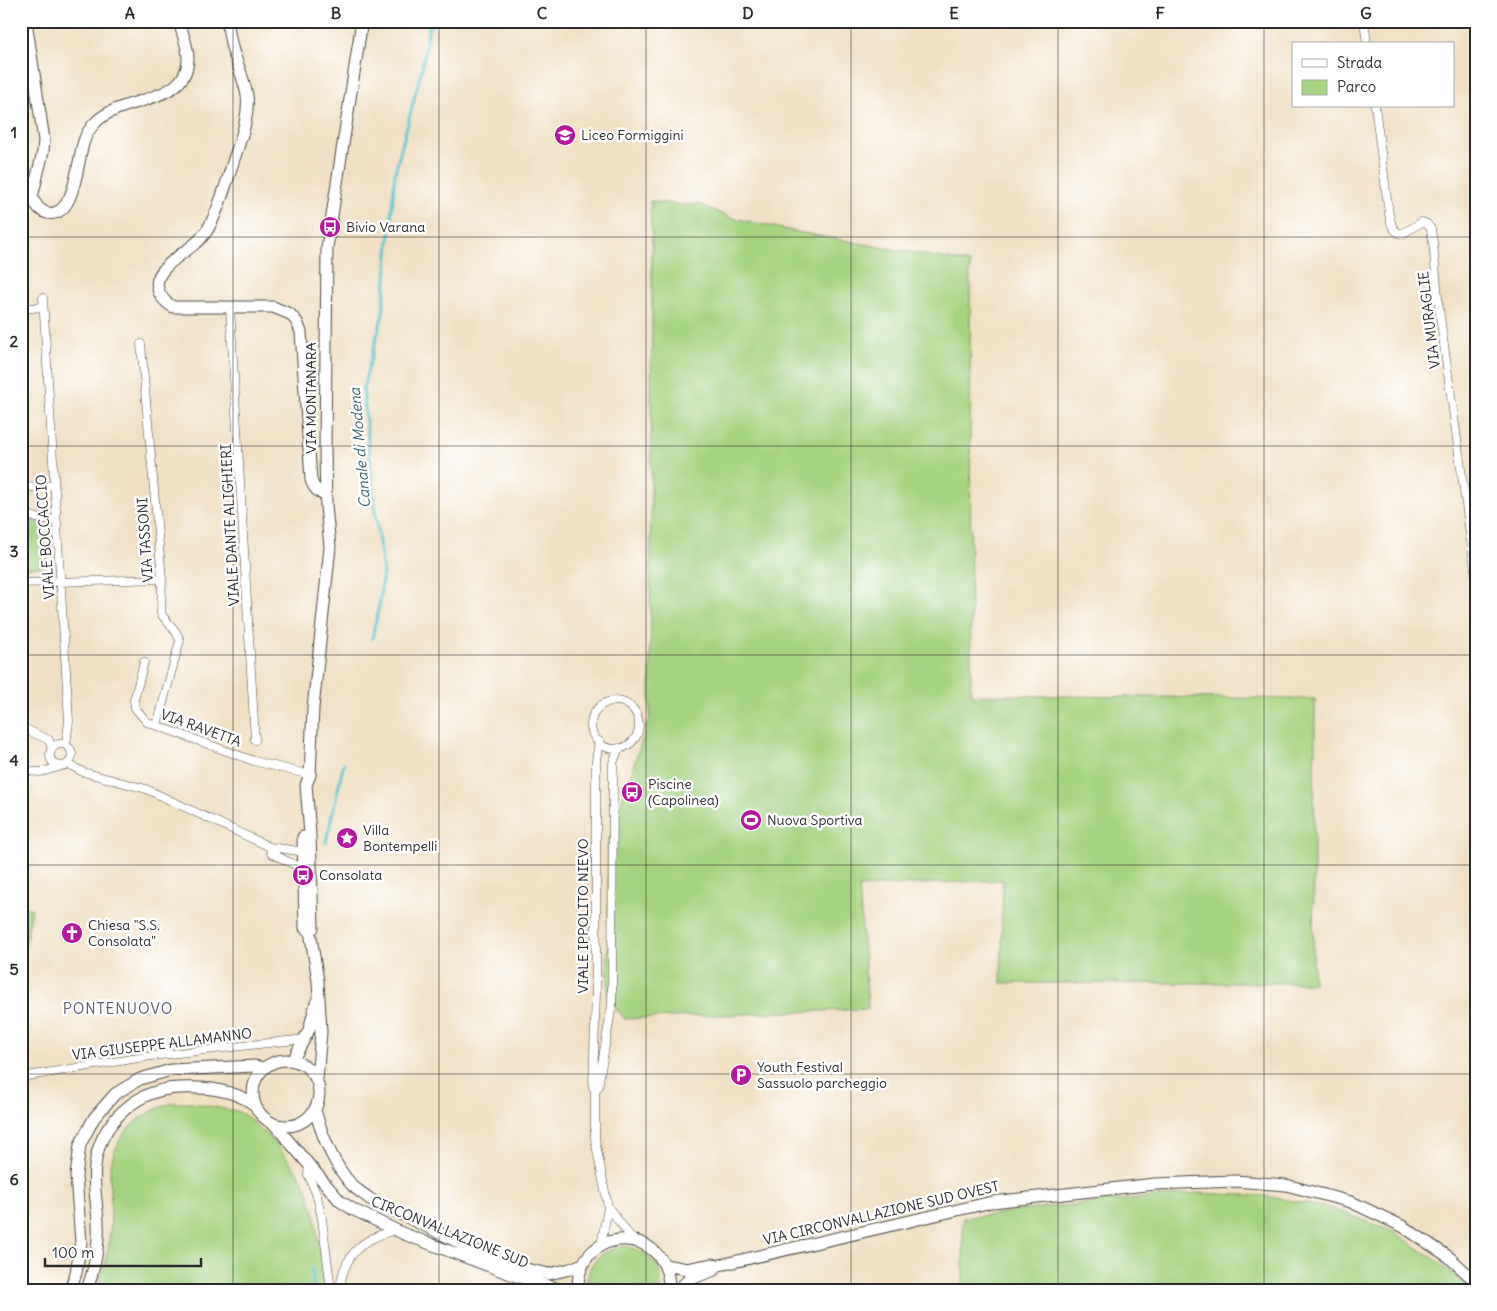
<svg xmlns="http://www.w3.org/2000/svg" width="1497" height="1311" font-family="Delius,sans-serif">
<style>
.green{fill:#a4d381;stroke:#687f56}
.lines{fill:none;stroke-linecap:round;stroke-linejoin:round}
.stream{stroke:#56c4cc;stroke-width:3}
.street-casing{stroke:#494642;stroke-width:9}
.secondary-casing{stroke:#494642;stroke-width:13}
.street{stroke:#fff;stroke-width:8}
.secondary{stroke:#fff;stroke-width:11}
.grid{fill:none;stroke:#2b2b2b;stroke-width:1;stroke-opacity:0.55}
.labels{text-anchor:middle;stroke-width:5;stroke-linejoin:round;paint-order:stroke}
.poi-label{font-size:14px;fill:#2b2b2b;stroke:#fff;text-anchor:start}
.street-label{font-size:14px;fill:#2b2b2b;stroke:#fff}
.water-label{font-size:15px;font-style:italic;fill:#3a6163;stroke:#fff}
.neighbourhood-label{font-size:15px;letter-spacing:1px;fill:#5a576a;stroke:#fff}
.neatline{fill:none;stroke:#2b2b2b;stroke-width:2}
.grid-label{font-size:16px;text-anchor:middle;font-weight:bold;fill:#2b2b2b}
</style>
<rect width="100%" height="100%" fill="#fff"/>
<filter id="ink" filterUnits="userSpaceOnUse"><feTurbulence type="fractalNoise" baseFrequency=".02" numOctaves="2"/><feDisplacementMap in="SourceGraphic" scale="10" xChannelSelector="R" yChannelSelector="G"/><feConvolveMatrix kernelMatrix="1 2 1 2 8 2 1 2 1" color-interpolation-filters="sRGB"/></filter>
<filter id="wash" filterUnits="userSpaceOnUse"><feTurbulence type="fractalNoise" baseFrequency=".0096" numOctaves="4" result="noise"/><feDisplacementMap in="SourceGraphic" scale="20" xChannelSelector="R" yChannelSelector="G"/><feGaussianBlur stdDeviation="1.12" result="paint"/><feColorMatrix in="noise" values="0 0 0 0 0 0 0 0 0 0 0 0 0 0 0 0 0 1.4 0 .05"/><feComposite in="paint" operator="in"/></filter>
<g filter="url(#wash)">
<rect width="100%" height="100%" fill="#f1e0c3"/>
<path class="green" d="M 650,201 L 681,205 L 699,204 L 729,217 L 792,231 L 970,263 L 971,695 L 1315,699 L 1313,983 L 1001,983 L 1003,880 L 859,887 L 868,1009 L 625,1019 L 608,999 L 608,842 L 650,717 L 652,251 Z
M 21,514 L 31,521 L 41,523 L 47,566 L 21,568 Z
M 21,907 L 32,909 L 24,952 L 21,952 Z
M 172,1103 L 192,1103 L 237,1111 L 249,1118 L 260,1130 L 273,1140 L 299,1174 L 308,1191 L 315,1216 L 325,1290 L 96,1290 C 107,1265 111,1238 111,1211 C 111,1198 109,1185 110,1173 C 113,1134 138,1114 172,1103 Z
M 1197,1193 L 1265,1196 L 1334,1209 L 1392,1231 L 1436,1260 L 1472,1290 L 963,1290 L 963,1218 L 1050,1207 Z
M 624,1246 C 646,1250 665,1265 661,1290 L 586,1290 C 587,1263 598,1251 624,1246 Z"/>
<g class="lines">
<path class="stream" d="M 372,639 L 380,601 L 383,571 L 375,510 L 363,388 L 383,314 L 395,173 L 422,68 L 430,21
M 326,842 L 344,763
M 312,1269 L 314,1290"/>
</g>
</g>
<g filter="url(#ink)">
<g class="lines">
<g class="street-casing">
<path id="street" d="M 1364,21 L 1367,44
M 1375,106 L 1389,214 C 1391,223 1392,232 1402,234 L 1422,222 L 1427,224 L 1431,229 L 1433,242 L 1439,309 L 1476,577
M 43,298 L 69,721 L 66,745
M 230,308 L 255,740
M 21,309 L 43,307
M 141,344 L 162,579 L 161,614 L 176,632 L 180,640 L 157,725
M 21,488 L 54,485
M 21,506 C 29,520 42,519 56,520
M 21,583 L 162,579
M 144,662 L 134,700 L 135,708 L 147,722 L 254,761 L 310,775
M591 725a24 24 0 1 1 48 0a24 24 0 1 1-48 0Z
M 21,727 L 49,740 L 52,749
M 599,741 L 596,761 L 596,991 L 593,1087 L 595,1090 L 595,1139 L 608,1207 L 601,1245
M50 755a11 11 0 1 1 22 0a11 11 0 1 1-22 0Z
M 68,764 L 83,772 L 146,789 L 270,847 L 306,852
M 21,771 L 41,772 L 59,767
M 270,847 L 271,853 L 303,869
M 21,1077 L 151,1056 L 305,1039
M 595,1090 L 598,1087 L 612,1005 L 613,763 L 619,748
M 309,1165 L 308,1174 L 317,1196 L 322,1219 L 331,1290
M 21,1194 L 23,1203 L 21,1207
M 608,1207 L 633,1240
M 340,1290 C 343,1255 362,1238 396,1230"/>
</g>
<g class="secondary-casing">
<path id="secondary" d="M 26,21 L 44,140 L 43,152 L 32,197 C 35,204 39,211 47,213 C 76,219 77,159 84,141 C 86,134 91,127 96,122 C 120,96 188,105 188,58 C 188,45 182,34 179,21
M 227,21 C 229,31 230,41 233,51 C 238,65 244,80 247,95 C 250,121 237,147 230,172 C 224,190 219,208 210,225 C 200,247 174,254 161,273 C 152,286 161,300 173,307 L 273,307 L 290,314 L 297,322 L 301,332 L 311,480 C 314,489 318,492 326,496
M 303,837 L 305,928 L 310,931 L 318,981 L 321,1032 L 317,1079
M 310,931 L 313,928 L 310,834 L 306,785 L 310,775 L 313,708 L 330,547 L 326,506 L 325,449 L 327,248 L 362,21
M253 1093a33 33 0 1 1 66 0a33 33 0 1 1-66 0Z
M 293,1060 L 309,1030 L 316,1003
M 315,1110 C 322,1135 333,1164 351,1184 C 356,1190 364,1194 370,1199 L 503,1264 L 549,1274 L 570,1269 L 583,1264
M 274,1124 L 340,1201 L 354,1210 L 404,1234 L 516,1276 L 562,1290
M 665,1265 L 687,1269 L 713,1264 L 716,1266 L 992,1202 L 1155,1184 L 1235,1181 L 1286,1185 L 1351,1202 L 1402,1226 L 1449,1257 L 1476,1282
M 70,1290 L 76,1273 L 81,1242 L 76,1176 L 80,1145 L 94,1118 L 115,1094 L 140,1079 L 171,1070 L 255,1066 L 264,1068
M 87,1290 C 93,1273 97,1256 98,1238 C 100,1214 92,1190 95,1166 C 99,1124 136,1089 179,1088 C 205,1087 233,1089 255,1105
M 578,1290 C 576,1223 671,1223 669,1290
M 678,1290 L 688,1280 L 714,1270 L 715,1268"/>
</g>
<use href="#street" class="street"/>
<use href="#secondary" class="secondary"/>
</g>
</g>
<path class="grid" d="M 233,21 L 233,1290M 439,21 L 439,1290M 646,21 L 646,1290M 851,21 L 851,1290M 1058,21 L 1058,1290M 1264,21 L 1264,1290M 21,237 L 1476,237M 21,446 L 1476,446M 21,655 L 1476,655M 21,865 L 1476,865M 21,1074 L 1476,1074"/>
<defs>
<g id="school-disc" transform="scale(1.125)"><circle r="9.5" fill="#b5179e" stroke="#fff"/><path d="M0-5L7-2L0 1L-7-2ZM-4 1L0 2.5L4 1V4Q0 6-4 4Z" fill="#fff"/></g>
<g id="bus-disc" transform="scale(1.125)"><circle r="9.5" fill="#b5179e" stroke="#fff"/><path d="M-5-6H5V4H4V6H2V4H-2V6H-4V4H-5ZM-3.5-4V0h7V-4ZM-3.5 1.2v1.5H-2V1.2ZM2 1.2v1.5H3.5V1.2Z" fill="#fff"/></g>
<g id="stadium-disc" transform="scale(1.125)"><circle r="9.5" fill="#b5179e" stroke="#fff"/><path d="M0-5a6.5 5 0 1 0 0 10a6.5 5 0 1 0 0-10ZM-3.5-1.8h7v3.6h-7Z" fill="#fff"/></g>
<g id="sight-disc" transform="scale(1.125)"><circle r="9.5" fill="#b5179e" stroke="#fff"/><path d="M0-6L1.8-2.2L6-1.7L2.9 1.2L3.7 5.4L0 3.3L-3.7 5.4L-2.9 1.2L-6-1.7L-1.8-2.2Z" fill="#fff"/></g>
<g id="church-disc" transform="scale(1.125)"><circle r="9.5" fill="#b5179e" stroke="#fff"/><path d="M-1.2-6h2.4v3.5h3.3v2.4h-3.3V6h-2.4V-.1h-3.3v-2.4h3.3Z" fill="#fff"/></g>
<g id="parking-disc" transform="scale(1.125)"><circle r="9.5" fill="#b5179e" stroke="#fff"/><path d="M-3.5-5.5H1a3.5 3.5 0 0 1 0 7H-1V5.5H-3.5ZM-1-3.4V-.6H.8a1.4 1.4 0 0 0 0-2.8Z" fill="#fff"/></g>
</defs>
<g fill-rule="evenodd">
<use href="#school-disc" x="565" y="135"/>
<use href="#bus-disc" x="330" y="227"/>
<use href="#bus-disc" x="632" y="792"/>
<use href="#stadium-disc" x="751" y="820"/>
<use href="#sight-disc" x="347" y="838"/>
<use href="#bus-disc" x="303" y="875"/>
<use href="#church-disc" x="72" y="933"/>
<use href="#parking-disc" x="741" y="1075"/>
</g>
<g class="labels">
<g class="poi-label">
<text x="581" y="140">Liceo Formiggini</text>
<text x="346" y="232">Bivio Varana</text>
<text x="648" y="789">Piscine<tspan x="648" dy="16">(Capolinea)</tspan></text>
<text x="767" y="825">Nuova Sportiva</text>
<text x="363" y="835">Villa<tspan x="363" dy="16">Bontempelli</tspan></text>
<text x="319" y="880">Consolata</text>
<text x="88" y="930">Chiesa "S.S.<tspan x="88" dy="16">Consolata"</tspan></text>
<text x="757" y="1072">Youth Festival<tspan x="757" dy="16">Sassuolo parcheggio</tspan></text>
</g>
<g class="street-label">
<text transform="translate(1429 320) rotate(-97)" y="5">VIA MURAGLIE</text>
<text transform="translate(311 398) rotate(-90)" y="5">VIA MONTANARA</text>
<text transform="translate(230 525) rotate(-93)" y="5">VIALE DANTE ALIGHIERI</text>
<text transform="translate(45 537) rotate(-94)" y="5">VIALE BOCCACCIO</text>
<text transform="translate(145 540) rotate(-94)" y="5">VIA TASSONI</text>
<text transform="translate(201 728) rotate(20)" y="5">VIA RAVETTA</text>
<text transform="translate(583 916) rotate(-90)" y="5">VIALE IPPOLITO NIEVO</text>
<text transform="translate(162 1044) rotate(-7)" y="5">VIA GIUSEPPE ALLAMANNO</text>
<text transform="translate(881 1213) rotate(-13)" y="5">VIA CIRCONVALLAZIONE SUD OVEST</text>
<text transform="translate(450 1232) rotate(22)" y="5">CIRCONVALLAZIONE SUD</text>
</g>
<g class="water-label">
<text transform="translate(360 448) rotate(-95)" y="5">Canale di Modena</text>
</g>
<g class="neighbourhood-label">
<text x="118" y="1014">PONTENUOVO</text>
</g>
</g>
<rect width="1497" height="1311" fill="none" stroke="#fff" stroke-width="55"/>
<rect x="1292" y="42" width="162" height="65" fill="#ffffff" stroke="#aaaaaa"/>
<rect x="1302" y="59" width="25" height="8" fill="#ffffff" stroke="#aaaaaa"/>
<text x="1337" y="68" font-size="15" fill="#2b2b2b">Strada</text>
<rect x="1302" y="80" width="25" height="15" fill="#a4d381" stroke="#aaaaaa"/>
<text x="1337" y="92" font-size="15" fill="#2b2b2b">Parco</text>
<path d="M45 1258v8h156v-8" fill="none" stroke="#2b2b2b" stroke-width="2.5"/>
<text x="52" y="1258" font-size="15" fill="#2b2b2b" stroke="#ffffff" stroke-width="4" paint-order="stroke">100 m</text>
<rect x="28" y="28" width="1442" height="1256" class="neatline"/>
<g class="grid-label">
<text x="130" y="19">A</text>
<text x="336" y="19">B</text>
<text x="542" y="19">C</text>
<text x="748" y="19">D</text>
<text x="954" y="19">E</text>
<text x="1160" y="19">F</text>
<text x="1366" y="19">G</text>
<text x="14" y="138">1</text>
<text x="14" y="347">2</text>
<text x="14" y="557">3</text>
<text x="14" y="766">4</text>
<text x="14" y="975">5</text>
<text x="14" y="1185">6</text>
</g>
</svg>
